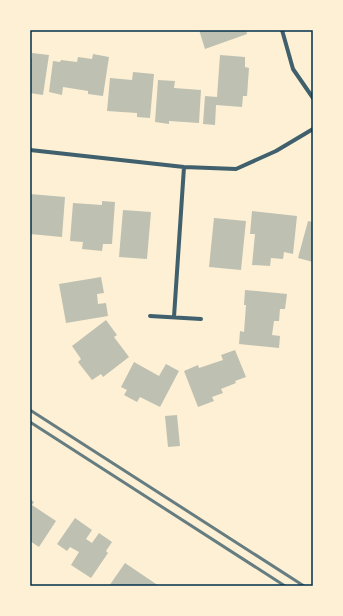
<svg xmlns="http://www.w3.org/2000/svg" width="343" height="616" font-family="'Fira Sans Condensed',sans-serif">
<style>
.building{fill:#bec0b2}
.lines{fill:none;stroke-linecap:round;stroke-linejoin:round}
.minor{stroke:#3f606c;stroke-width:4}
.rail{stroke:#657d81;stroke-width:3}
.neatline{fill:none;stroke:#003049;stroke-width:1.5}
</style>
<rect width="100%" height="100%" fill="#fdf0d5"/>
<path class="building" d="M 199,30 L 246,30 L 247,34 L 205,49 Z
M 32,53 L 49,55 L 43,95 L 30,93 L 30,58 L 32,58 Z
M 93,54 L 109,57 L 103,96 L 88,94 L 88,91 L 63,87 L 62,95 L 49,92 L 53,61 L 60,62 L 61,60 L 77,62 L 78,57 L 92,59 Z
M 220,55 L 245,57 L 245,67 L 249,68 L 247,96 L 243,96 L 242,107 L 216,105 L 215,125 L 203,124 L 205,96 L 217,97 Z
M 133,72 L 154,74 L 150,118 L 137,117 L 137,113 L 107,111 L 110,78 L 132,80 Z
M 158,80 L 175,81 L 174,88 L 201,90 L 199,123 L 169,121 L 169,124 L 155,122 Z
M 30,194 L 65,197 L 62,237 L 30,234 Z
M 102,201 L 115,202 L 112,244 L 103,244 L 102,251 L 82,249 L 83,242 L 70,241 L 73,203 L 102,205 Z
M 123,210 L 151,212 L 147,259 L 119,257 Z
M 252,211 L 297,216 L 293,254 L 284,252 L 283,259 L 271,258 L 270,266 L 252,265 L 255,234 L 250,234 Z
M 214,218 L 246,221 L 241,270 L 209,267 Z
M 308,221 L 313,222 L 313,262 L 298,258 Z
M 101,277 L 104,293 L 97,294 L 98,304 L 106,303 L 108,316 L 66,323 L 59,284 Z
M 245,290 L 287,294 L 285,309 L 280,309 L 279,321 L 274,321 L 272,335 L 280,336 L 279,348 L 239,344 L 240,331 L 244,332 L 246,305 L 244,305 Z
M 106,320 L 117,335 L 114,337 L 129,357 L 103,377 L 101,374 L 92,380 L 78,362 L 81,359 L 72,346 Z
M 235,350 L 246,377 L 235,381 L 236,383 L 221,389 L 223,393 L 212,397 L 214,401 L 198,407 L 184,371 L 198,365 L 199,368 L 223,360 L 221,355 Z
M 134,362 L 159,376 L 166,364 L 179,371 L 160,407 L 140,397 L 137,402 L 124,395 L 127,390 L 121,387 Z
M 177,415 L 180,446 L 168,447 L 165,416 Z
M 30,499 L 34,502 L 32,505 L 56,521 L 39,547 L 30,541 Z
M 75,518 L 92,530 L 86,539 L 92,543 L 99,533 L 112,542 L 106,551 L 108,553 L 91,578 L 71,565 L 79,552 L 70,547 L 67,551 L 57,544 Z
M 125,563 L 159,586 L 109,586 Z"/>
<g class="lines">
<path class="minor" d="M 282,30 L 293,69 L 313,98
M 30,150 L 184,167 L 236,169 L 276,151 L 313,129
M 150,316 L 201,319
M 174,317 L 184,167"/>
<path class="rail" d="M 30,410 L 304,586
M 30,422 L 285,586"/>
</g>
<rect width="343" height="616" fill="none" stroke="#fdf0d5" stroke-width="62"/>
<rect x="31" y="31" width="281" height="554" class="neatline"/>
</svg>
